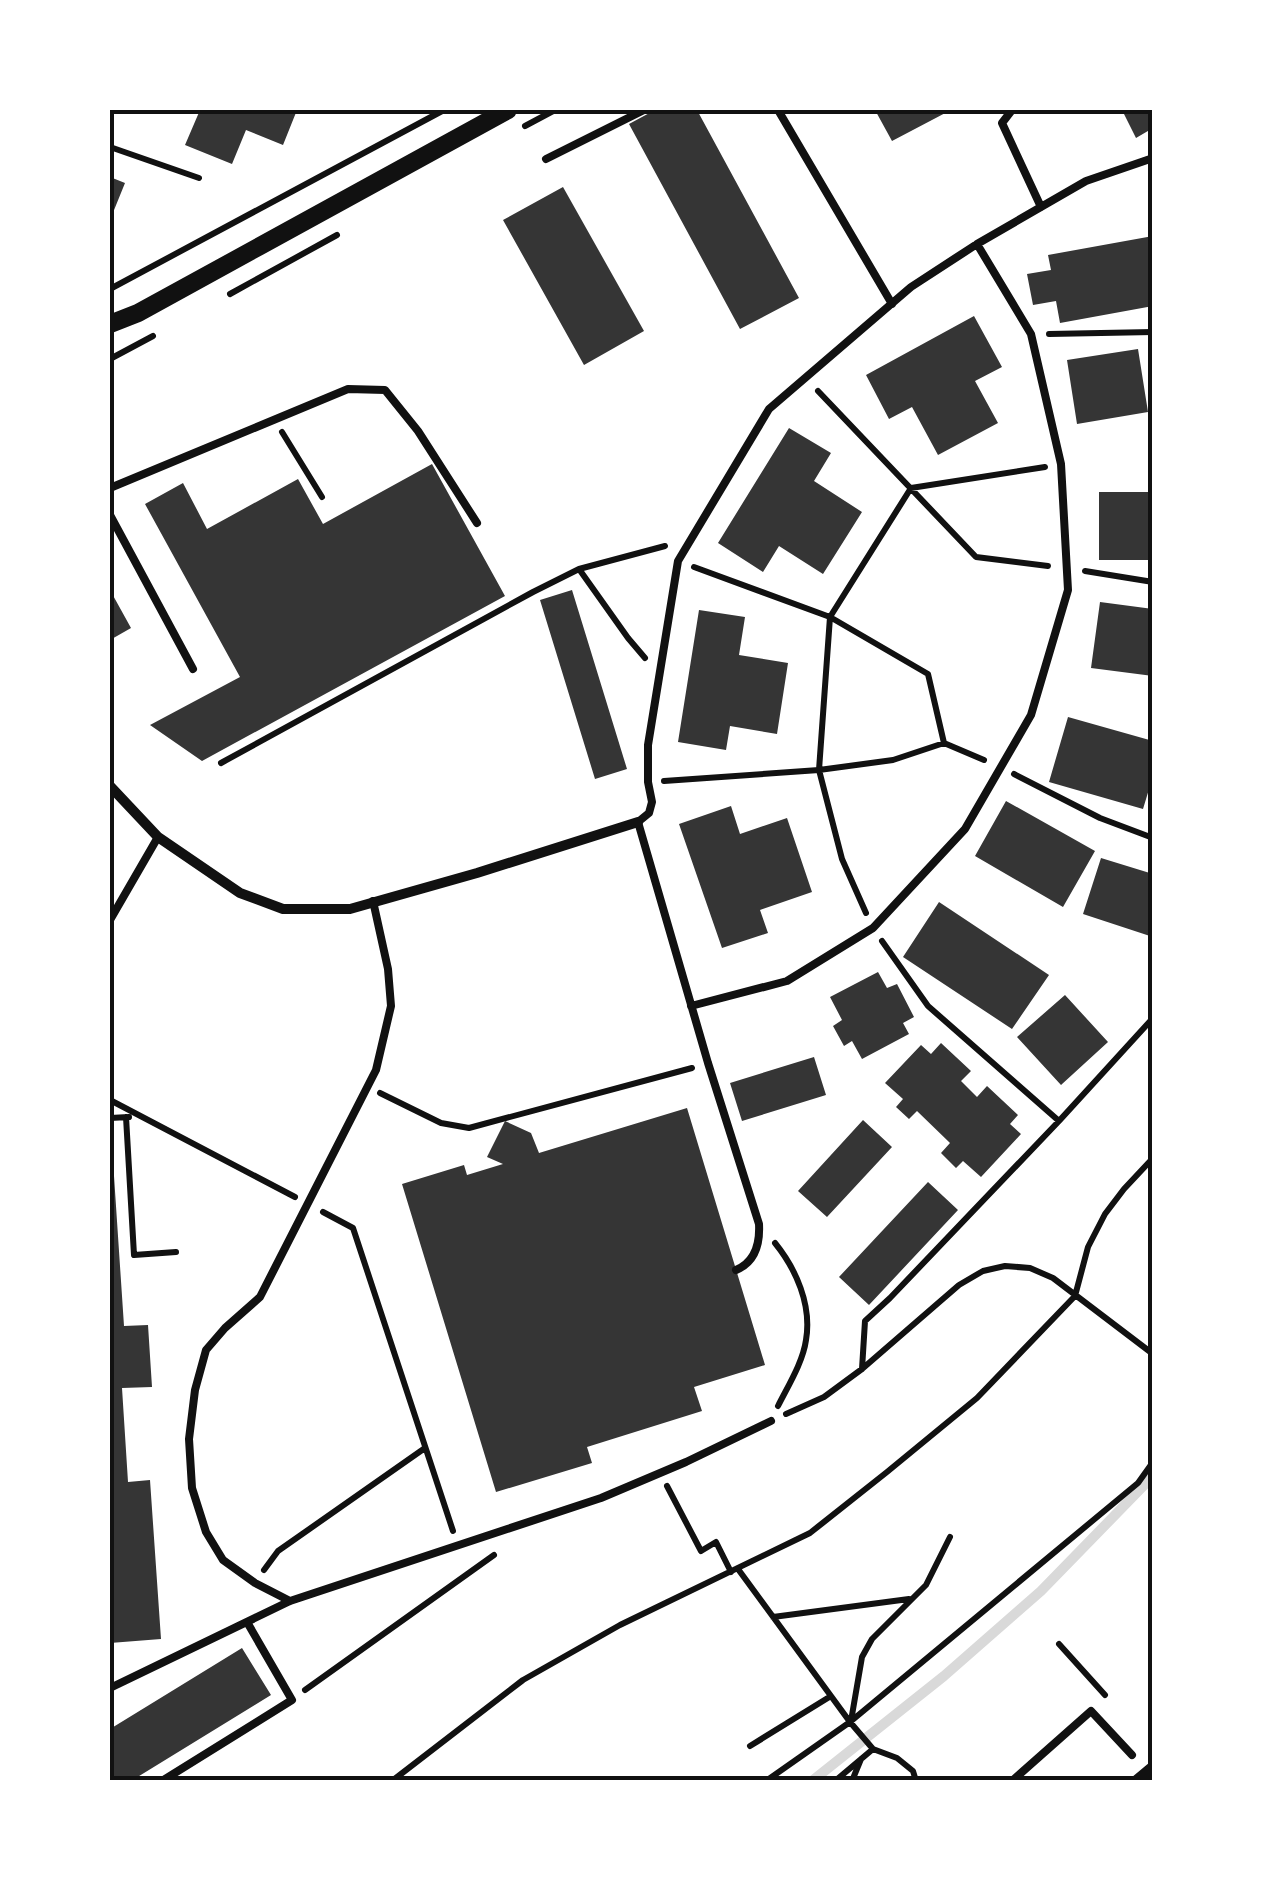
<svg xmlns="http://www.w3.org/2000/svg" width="1263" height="1891" font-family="'Noto Sans',sans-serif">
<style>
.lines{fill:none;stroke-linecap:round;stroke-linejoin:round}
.stream{stroke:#d9d9d9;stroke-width:10}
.building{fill:#353535}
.path{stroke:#111;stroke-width:6}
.service{stroke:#111;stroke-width:8}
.minor{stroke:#111;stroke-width:10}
.tertiary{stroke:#111;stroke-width:18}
.neatline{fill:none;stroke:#111;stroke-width:4}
</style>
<rect width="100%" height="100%" fill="#fff"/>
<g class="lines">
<path class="stream" d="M 812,1781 L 944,1676 L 1041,1591 L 1153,1476"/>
</g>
<path class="building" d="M 200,110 L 297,110 L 283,145 L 246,130 L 232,164 L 185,145 Z
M 655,110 L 697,110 L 799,298 L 740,329 L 629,124 Z
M 875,110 L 951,110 L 892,141 Z
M 1122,110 L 1153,110 L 1153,128 L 1136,138 Z
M 110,177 L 125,183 L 110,220 Z
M 563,187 L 644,331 L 584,365 L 503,220 Z
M 1153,236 L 1153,306 L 1060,323 L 1056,301 L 1033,305 L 1027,274 L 1051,270 L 1048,255 Z
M 974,316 L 1002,367 L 975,381 L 998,423 L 938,455 L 912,407 L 889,419 L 866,375 Z
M 1138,349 L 1148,412 L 1077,424 L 1067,360 Z
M 789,428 L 831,453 L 814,481 L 862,512 L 823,574 L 779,546 L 763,572 L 718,543 Z
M 432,464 L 505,596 L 202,761 L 150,725 L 240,677 L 145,504 L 183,483 L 207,529 L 298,479 L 323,524 Z
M 1099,492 L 1153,492 L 1153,560 L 1099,560 Z
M 110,590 L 131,628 L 110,640 Z
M 572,590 L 627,769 L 595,779 L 540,600 Z
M 1100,602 L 1153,609 L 1153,676 L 1091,668 Z
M 699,610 L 745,617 L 739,655 L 788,663 L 777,734 L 730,726 L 726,750 L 678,742 Z
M 1068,717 L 1153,741 L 1153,776 L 1143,809 L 1049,782 Z
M 1006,801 L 1095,851 L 1063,907 L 975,856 Z
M 731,806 L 740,834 L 787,818 L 812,892 L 760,910 L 768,933 L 722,948 L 679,824 Z
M 1101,858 L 1153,874 L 1153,937 L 1083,914 Z
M 939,902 L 1049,975 L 1012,1029 L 903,957 Z
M 878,972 L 887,988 L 897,984 L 914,1017 L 903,1023 L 909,1034 L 862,1059 L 852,1041 L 844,1046 L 833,1026 L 842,1020 L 830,997 Z
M 1065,995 L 1108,1042 L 1061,1085 L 1017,1037 Z
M 941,1043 L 971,1071 L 961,1081 L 977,1097 L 987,1086 L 1018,1115 L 1010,1124 L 1021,1134 L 981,1177 L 963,1161 L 956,1168 L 941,1153 L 950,1143 L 917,1111 L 909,1119 L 896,1107 L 903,1099 L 885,1083 L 921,1045 L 931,1054 Z
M 814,1057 L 826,1095 L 742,1121 L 730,1083 Z
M 687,1108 L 765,1365 L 694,1387 L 702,1411 L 587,1447 L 592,1463 L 496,1492 L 402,1184 L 464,1165 L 467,1175 L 503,1164 L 487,1157 L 505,1121 L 531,1133 L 539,1153 Z
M 863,1120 L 892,1147 L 827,1217 L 798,1191 Z
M 110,1161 L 113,1161 L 124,1326 L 148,1325 L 152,1387 L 122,1388 L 128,1482 L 150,1480 L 161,1639 L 110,1643 Z
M 928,1182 L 958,1210 L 869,1305 L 839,1277 Z
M 242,1648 L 271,1695 L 131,1781 L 110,1781 L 110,1729 Z"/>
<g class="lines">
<path class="path" d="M 525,126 L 555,110
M 110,147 L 199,178
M 110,289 L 444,110
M 230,294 L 337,235
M 1049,334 L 1153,332
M 110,359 L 153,336
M 818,391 L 976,557 L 1048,566
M 282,432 L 322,497
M 694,567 L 830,617 L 928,674 L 944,743 L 984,760
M 579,569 L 628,638 L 645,658
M 1085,571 L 1153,582
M 221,763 L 533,592 L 579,569 L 665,546
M 1014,774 L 1100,818 L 1153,838
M 664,781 L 819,770 L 893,760 L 944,743
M 866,913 L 842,859 L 819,770 L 830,617 L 911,488 L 1045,467
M 882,941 L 928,1006 L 1059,1121
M 380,1093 L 441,1123 L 469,1128 L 692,1068
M 110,1100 L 295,1197
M 126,1117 L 134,1255 L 176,1252
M 110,1118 L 129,1117
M 323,1212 L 353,1228 L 453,1531
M 775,1243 C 796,1269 812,1305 806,1340 C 803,1362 788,1386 778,1406
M 862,1369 L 865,1321 L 890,1298 L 1059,1121 L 1153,1018
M 786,1414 L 824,1397 L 862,1369 L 959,1285 L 983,1271 L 1005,1266 L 1030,1268 L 1053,1278 L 1153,1354
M 667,1486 L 701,1551 L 716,1542 L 731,1572
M 738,1569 L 850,1722 L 873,1749 L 897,1758 L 913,1771 L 916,1781
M 264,1570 L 278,1551 L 425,1448
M 773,1617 L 909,1599
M 1059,1644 L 1105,1695
M 305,1690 L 494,1555
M 851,1721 L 862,1657 L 872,1639 L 926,1585 L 950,1537
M 750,1746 L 831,1696
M 392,1781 L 523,1680 L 620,1625 L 810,1533 L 887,1472 L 977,1398 L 1075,1296 L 1088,1247 L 1105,1214 L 1124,1189 L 1153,1158
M 766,1781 L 850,1722 L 1138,1483 L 1153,1462
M 835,1781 L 873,1749
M 852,1781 L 861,1759"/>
<path class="service" d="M 778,110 L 892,304
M 1012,110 L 1002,123 L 1041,207
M 546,159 L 644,110
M 110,488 L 348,389 L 385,390 L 418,431 L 477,523
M 110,515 L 193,669
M 110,920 L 158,837
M 691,1006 L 787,981 L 873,928 L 965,829 L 1031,715 L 1068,590 L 1061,464 L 1031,334 L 977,244
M 736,1270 C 755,1262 760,1243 759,1224 L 708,1063 L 638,822 L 649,813 L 652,802 L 648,782 L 648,745 L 678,561 L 769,409 L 911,287 L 977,244 L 1086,181 L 1153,158
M 290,1601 L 255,1583 L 223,1560 L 206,1532 L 192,1488 L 189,1439 L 195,1390 L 206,1350 L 225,1328 L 260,1297 L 376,1070 L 391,1006 L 388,969 L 373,901
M 110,1688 L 290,1601 L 601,1498 L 686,1462 L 771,1421
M 162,1781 L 292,1700 L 247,1622
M 1012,1781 L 1091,1711 L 1132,1755"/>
<path class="minor" d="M 110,786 L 158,837 L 240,893 L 283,909 L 350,909 L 477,873 L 638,822
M 1135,1781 L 1153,1766"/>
<path class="tertiary" d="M 110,324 L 138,313 L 508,110"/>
</g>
<rect width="1263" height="1891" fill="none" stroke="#ffffff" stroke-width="225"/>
<rect x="112" y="112" width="1038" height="1666" class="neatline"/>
</svg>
